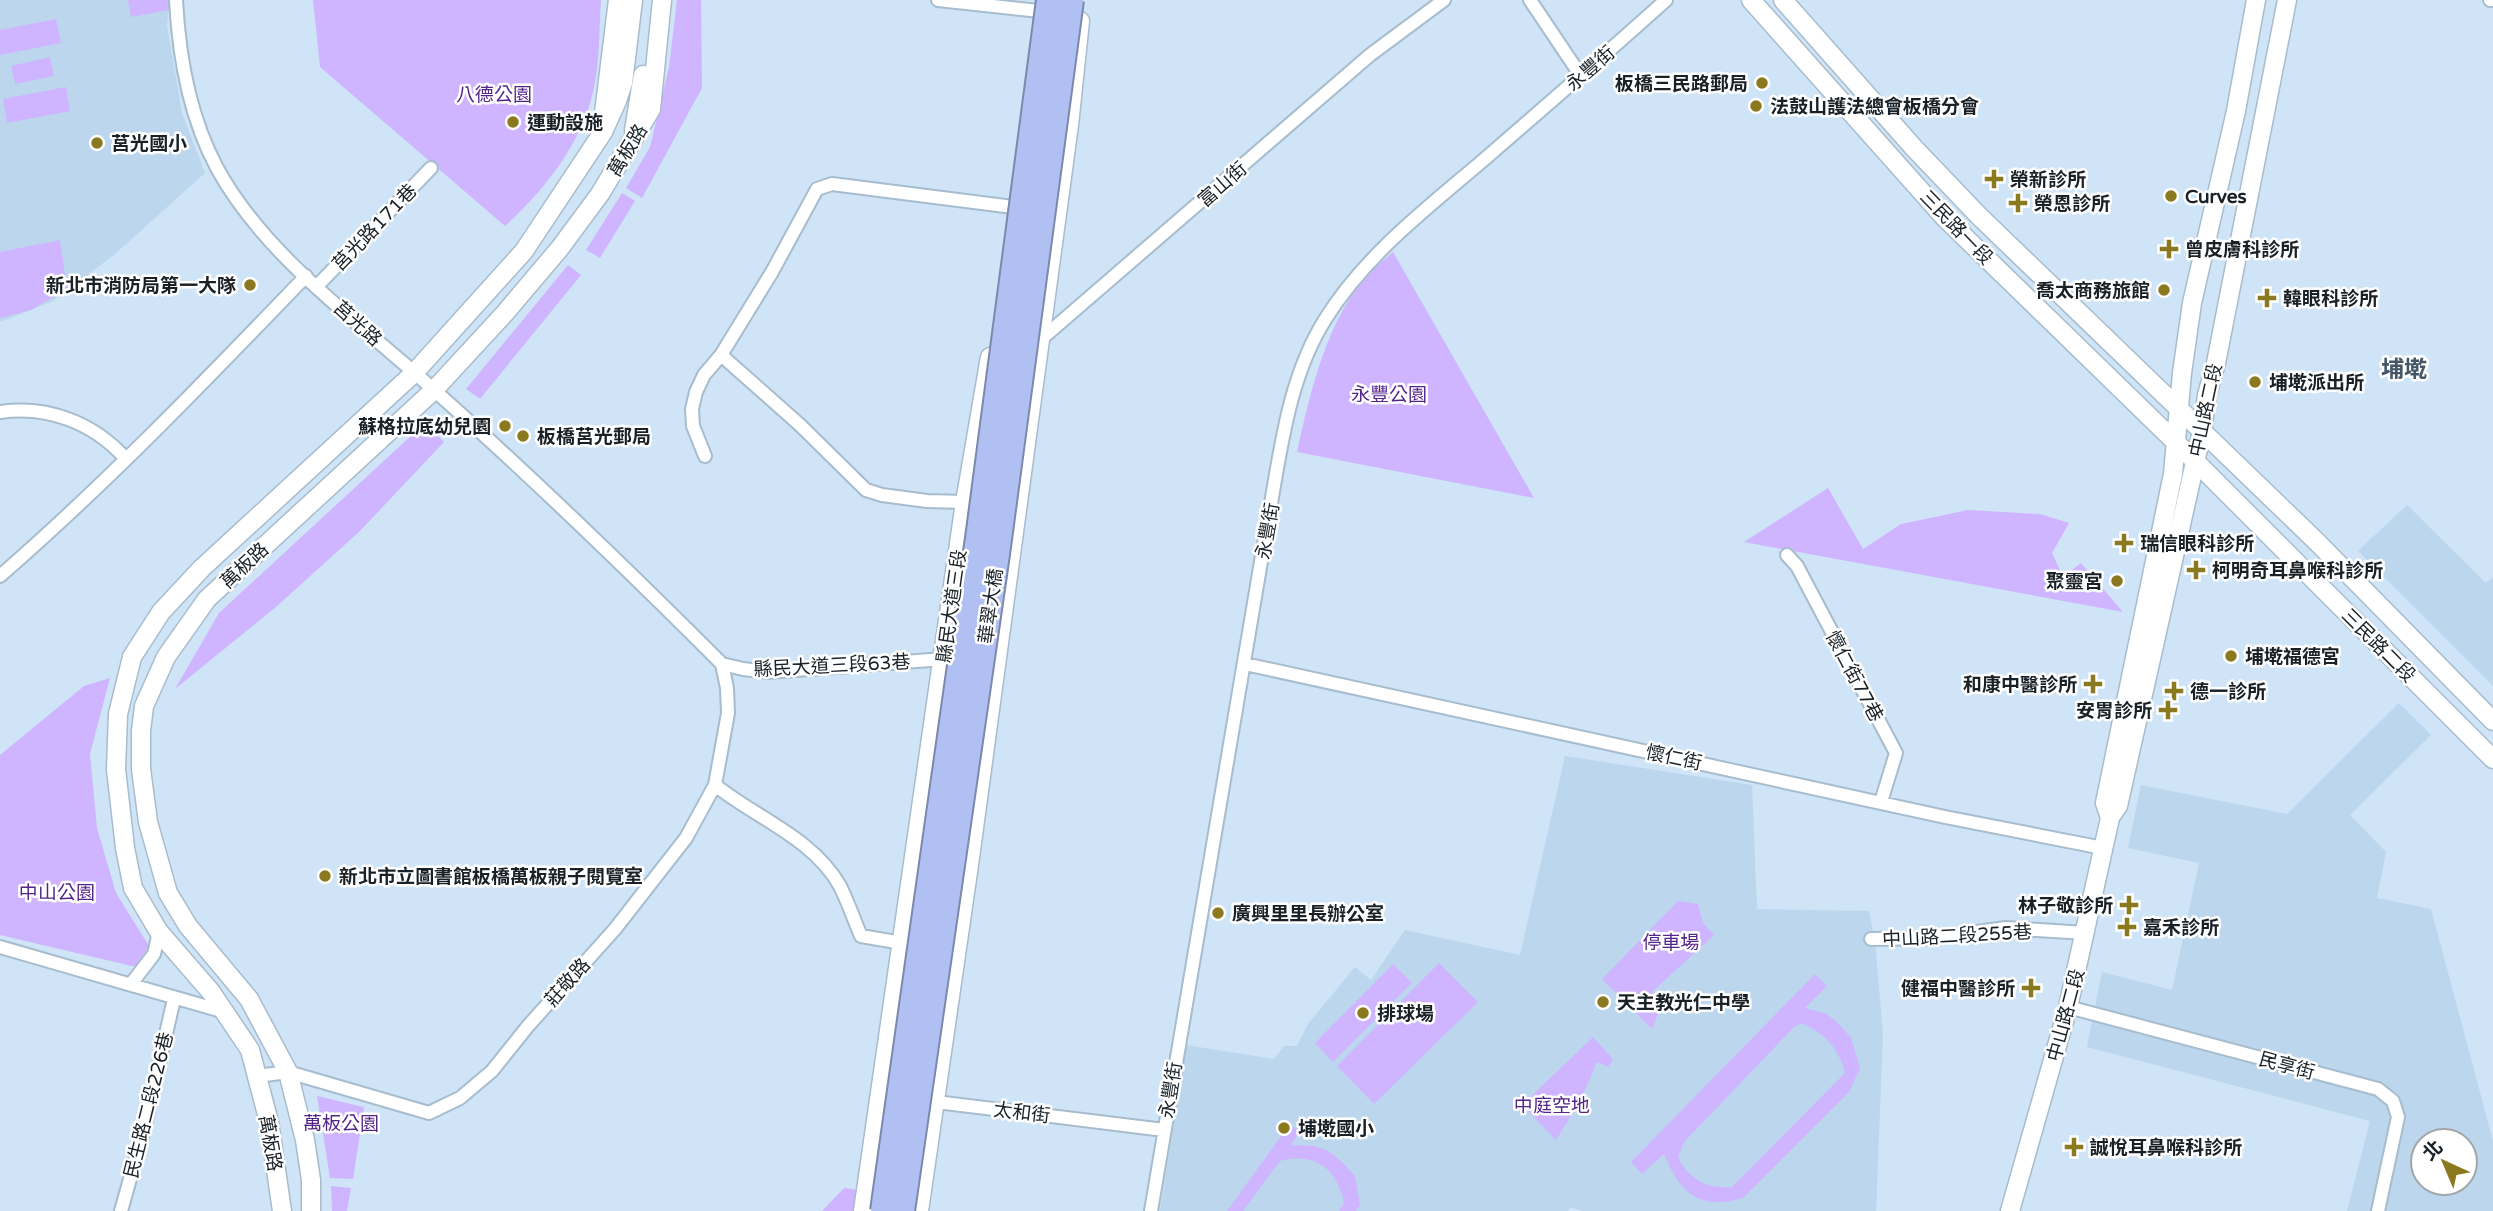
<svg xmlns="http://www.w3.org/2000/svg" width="2493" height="1211" font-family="'Varela Round','Noto Sans TC',sans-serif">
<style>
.built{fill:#bbd6ed;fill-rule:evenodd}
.green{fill:#cfb5ff;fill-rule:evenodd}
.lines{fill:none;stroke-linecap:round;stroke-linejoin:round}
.street-casing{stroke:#a7bccd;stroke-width:16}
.secondary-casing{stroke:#a7bccd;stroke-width:21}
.street{stroke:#fff;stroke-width:12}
.secondary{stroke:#fff;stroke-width:18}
.highway-bridge-casing{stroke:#7c88ac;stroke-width:28;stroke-linecap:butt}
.highway-bridge{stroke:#b1c0f3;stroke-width:24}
.poi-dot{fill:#8b791f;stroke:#fff;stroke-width:2.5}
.labels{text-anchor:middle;stroke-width:5;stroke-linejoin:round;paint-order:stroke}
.street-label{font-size:19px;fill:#192127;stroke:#fff}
.poi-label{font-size:19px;font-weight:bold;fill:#192127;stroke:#fff;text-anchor:start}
.park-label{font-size:19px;fill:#532589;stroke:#fff}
.quarter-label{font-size:23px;font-weight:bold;fill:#455766;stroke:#fff}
</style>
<rect width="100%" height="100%" fill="#cfe4f6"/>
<path class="built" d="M 0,0 L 170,0 L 167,25 L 182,113 L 205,173 L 115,254 L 53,301 L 0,322 Z
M 2407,505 L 2486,583 L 2493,577 L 2493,686 L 2358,551 Z
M 2399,703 L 2431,735 L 2350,815 L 2386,852 L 2377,898 L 2431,909 L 2493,1141 L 2493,1211 L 2347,1211 L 2370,1121 L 2087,1047 L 2102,972 L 2172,990 L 2199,863 L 2128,848 L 2141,785 L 2287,814 ZM 2423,1141 L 2465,1141 L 2465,1183 L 2423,1183 Z
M 1565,756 L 1752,785 L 1757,909 L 1869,911 L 1875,942 L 1883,1034 L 1876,1211 L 1582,1211 L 1570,1207 L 1568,1211 L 1160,1211 L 1186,1045 L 1274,1059 L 1284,1046 L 1297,1046 L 1308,1024 L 1355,967 L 1371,980 L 1405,930 L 1520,955 Z"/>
<path class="green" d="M 128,0 L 170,0 L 169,10 L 131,17 Z
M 313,0 L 601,0 C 599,30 600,62 593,92 C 581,144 544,191 505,226 L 320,67 Z
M 677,0 L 701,0 L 702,88 L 642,198 L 626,188 L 650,147 L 669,67 Z
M 56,19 L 61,43 L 0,55 L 0,30 Z
M 50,57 L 54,76 L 15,84 L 11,66 Z
M 66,87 L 70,111 L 7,123 L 3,99 Z
M 622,193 L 635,201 L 600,258 L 586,250 Z
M 60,240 L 67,289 L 31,310 L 0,318 L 0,252 Z
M 1393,252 L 1534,498 L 1297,452 C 1310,394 1323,335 1358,286 C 1367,273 1382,262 1393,252 Z
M 568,265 L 581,275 L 480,399 L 466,389 Z
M 425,423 L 444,442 L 360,531 L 276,607 L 175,689 L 219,613 Z
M 1828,488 L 1863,549 L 1901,524 L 1968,510 L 2040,514 L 2069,523 L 2052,553 L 2063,577 L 2081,563 L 2123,612 L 1744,542 Z
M 110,678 L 90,754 L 97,828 L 116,893 L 149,946 L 136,967 L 0,935 L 0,755 L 84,686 Z
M 1678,901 L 1698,904 L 1703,923 L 1714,935 L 1652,992 L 1662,1004 L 1652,1029 L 1602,979 Z
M 1439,963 L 1478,1002 L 1374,1104 L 1337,1066 Z
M 1393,964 L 1412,983 L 1333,1062 L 1315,1043 Z
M 1815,974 L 1827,986 L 1805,1008 L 1827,1014 L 1840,1025 L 1851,1038 L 1860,1068 L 1849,1092 L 1743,1198 C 1699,1211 1680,1193 1664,1154 L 1642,1174 L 1631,1162 ZM 1802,1023 C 1826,1035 1838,1047 1845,1073 L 1732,1187 C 1708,1189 1689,1180 1678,1157 L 1684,1142 L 1794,1027 Z
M 1593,1037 L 1613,1059 L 1608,1067 L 1597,1062 L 1581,1099 L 1556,1140 L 1522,1105 Z
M 317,1096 L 364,1107 L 353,1179 L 330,1178 Z
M 1289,1125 L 1300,1131 L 1291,1145 L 1315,1146 L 1328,1151 L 1340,1160 L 1355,1176 L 1360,1205 L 1356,1211 L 1339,1211 L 1344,1203 C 1337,1169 1316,1152 1280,1161 L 1243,1211 L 1227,1211 Z
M 331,1186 L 351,1188 L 347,1211 L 332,1211 Z
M 844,1188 L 860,1190 L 857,1211 L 822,1211 Z"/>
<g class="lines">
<g class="street-casing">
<path id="street" d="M 176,0 C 179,58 189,116 217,168 C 264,255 361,324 434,390 C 533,478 628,570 722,664
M 938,0 L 1039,11 L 1049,9
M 1530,0 L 1581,76
M 2490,0 L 2493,0
M 317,286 L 431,168
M 1036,340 L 1046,335 L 1370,55 L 1444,0
M 721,355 L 800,425 L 866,490 L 882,495 L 927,501 L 965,502
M 0,412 C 48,405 94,423 126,459
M 705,456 L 693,426 L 692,409 L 696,392 L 704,375 L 721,355 L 772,272 L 817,189 L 832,184 L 1013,207
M 1787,555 L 1797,566 L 1896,753 L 1881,802
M 0,576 C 108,482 207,379 306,276
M 722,664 L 743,669 L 768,672 L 944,659
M 1245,664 L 1945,817 L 2103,848
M 715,785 C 756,818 813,838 840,886 C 848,902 854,920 861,936 L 908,944
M 1871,939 L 1932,938 L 2006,928 L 2086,933
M 0,947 L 225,1012
M 131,984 L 154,954 L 159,932
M 2068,1007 L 2378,1089 L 2393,1101 L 2398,1117 L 2378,1211
M 257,1076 L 288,1072 L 429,1113 L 460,1098 L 492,1071 L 528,1026 L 615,929 L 686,838 L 715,785 L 728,713 L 727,688 L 722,664
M 928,1101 L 1164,1130
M 121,1211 L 144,1129 L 174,999
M 1151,1211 L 1267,526 C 1280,456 1287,379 1326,318 C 1367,253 1430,206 1487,157 C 1547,105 1607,53 1666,0"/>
</g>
<g class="secondary-casing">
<path id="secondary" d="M 1751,0 L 1945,218 L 2195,461 L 2493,759
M 1783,0 L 1914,148 L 1979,216 L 2317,542 L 2493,721
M 603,121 L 618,0
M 634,130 L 643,75
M 2110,817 L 2118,806 L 2202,431 L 2207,395 L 2216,363 L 2287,0
M 282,1211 L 269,1122 L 250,1050 L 211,992 L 159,932 L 133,888 L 125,848 L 116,769 L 118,714 L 132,657 L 161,612 L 202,568 L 414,373 L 524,251 L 603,132 L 617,101 L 623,83 L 633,0
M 311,1211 L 311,1180 L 305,1140 L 288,1072 L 249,999 L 188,926 L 168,893 L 148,822 L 141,769 L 141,731 L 144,706 L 166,657 L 207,599 L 434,390 L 505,313 L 560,248 L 600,194 L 651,109 L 662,0
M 863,1211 L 965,502 L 990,357
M 919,1211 L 969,865 L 1069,125 L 1080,21
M 2010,1211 L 2068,1007 L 2110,818 L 2105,803 L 2173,474 L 2182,373 L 2192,303 L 2236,111 L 2256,0"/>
</g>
<use href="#street" class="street"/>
<use href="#secondary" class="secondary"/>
<g class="highway-bridge-casing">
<path id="highway-bridge" d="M 883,1211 L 979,531 L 1049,0
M 902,1211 L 997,554 L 1071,0"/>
</g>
<use href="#highway-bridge" class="highway-bridge"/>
</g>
<g class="poi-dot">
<circle cx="1762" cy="83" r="7"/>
<circle cx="1756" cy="106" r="7"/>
<circle cx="513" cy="122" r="7"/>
<circle cx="97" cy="143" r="7"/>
<path d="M1990.5 168.5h7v7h7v7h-7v7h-7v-7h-7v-7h7z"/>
<circle cx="2171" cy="196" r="7"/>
<path d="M2014.5 192.5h7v7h7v7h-7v7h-7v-7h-7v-7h7z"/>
<path d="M2165.5 238.5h7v7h7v7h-7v7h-7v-7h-7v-7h7z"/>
<circle cx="250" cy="285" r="7"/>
<circle cx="2164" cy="290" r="7"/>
<path d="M2263.5 287.5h7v7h7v7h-7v7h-7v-7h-7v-7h7z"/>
<circle cx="2255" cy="382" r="7"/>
<circle cx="505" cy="426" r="7"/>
<circle cx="523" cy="436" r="7"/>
<path d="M2120.5 532.5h7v7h7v7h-7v7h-7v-7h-7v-7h7z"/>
<path d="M2192.5 559.5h7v7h7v7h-7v7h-7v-7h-7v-7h7z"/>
<circle cx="2117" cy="581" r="7"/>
<circle cx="2231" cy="656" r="7"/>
<path d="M2089.5 673.5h7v7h7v7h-7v7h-7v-7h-7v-7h7z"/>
<path d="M2170.5 680.5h7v7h7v7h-7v7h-7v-7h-7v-7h7z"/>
<path d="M2164.5 699.5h7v7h7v7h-7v7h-7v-7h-7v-7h7z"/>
<circle cx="325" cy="876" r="7"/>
<path d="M2125.5 894.5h7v7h7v7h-7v7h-7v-7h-7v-7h7z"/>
<circle cx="1218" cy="913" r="7"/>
<path d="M2123.5 916.5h7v7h7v7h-7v7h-7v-7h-7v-7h7z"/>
<path d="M2027.5 977.5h7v7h7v7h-7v7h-7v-7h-7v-7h7z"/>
<circle cx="1603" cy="1002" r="7"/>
<circle cx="1363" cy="1013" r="7"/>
<circle cx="1284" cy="1128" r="7"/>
<path d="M2070.5 1136.5h7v7h7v7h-7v7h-7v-7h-7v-7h7z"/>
</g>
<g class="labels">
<g class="street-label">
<text transform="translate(1590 68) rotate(-41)" y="7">永豐街</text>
<text transform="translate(627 150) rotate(-59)" y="7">萬板路</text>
<text transform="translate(1222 184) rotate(-41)" y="7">富山街</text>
<text transform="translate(374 227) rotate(-46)" y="7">莒光路171巷</text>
<text transform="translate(1957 227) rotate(46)" y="7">三民路一段</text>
<text transform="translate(358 323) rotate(42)" y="7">莒光路</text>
<text transform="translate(2205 410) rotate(-78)" y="7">中山路二段</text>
<text transform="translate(1267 531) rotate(-80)" y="7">永豐街</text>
<text transform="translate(244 565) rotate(-43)" y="7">萬板路</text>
<text transform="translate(951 606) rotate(-82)" y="7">縣民大道三段</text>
<text transform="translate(990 606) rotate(-82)" y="7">華翠大橋</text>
<text transform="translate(2379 645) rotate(45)" y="7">三民路二段</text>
<text transform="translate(832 665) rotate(-3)" y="7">縣民大道三段63巷</text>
<text transform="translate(1855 676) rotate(62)" y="7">懷仁街77巷</text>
<text transform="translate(1674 757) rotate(12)" y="7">懷仁街</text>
<text transform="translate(1957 935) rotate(-3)" y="7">中山路二段255巷</text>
<text transform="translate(567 982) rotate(-48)" y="7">莊敬路</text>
<text transform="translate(2065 1015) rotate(-75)" y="7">中山路二段</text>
<text transform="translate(2287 1065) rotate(15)" y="7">民享街</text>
<text transform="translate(1170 1090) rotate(-81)" y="7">永豐街</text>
<text transform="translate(148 1105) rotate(-76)" y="7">民生路二段226巷</text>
<text transform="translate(1022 1112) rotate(7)" y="7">太和街</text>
<text transform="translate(271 1143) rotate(80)" y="7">萬板路</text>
</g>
<g class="poi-label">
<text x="1748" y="90" text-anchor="end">板橋三民路郵局</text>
<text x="1770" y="113">法鼓山護法總會板橋分會</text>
<text x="527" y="129">運動設施</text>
<text x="111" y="150">莒光國小</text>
<text x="2010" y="186">榮新診所</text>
<text x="2185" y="203">Curves</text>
<text x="2034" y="210">榮恩診所</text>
<text x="2185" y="256">曾皮膚科診所</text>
<text x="236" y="292" text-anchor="end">新北市消防局第一大隊</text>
<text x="2150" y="297" text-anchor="end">喬太商務旅館</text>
<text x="2283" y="305">韓眼科診所</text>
<text x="2269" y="389">埔墘派出所</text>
<text x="491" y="433" text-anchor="end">蘇格拉底幼兒園</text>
<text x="537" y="443">板橋莒光郵局</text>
<text x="2140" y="550">瑞信眼科診所</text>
<text x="2212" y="577">柯明奇耳鼻喉科診所</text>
<text x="2103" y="588" text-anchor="end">聚靈宮</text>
<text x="2245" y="663">埔墘福德宮</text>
<text x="2077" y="691" text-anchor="end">和康中醫診所</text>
<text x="2190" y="698">德一診所</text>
<text x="2152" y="717" text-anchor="end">安胃診所</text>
<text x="339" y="883">新北市立圖書館板橋萬板親子閱覽室</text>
<text x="2113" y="912" text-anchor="end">林子敬診所</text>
<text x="1232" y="920">廣興里里長辦公室</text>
<text x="2143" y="934">嘉禾診所</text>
<text x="2015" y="995" text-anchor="end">健福中醫診所</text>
<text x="1617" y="1009">天主教光仁中學</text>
<text x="1377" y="1020">排球場</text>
<text x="1298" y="1135">埔墘國小</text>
<text x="2090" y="1154">誠悅耳鼻喉科診所</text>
</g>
<g class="park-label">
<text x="494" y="101">八德公園</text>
<text x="1389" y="401">永豐公園</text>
<text x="57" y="899">中山公園</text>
<text x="1671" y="949">停車場</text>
<text x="1552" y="1112">中庭空地</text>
<text x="341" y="1130">萬板公園</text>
</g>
<g class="quarter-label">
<text x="2404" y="377">埔墘</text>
</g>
</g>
<g transform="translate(2444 1162) rotate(316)"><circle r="33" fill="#ffffff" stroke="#a3a6a9" stroke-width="2"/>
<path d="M0-5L12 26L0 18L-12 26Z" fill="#8b791f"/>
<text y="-10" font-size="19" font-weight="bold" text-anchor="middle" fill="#192127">北</text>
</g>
</svg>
